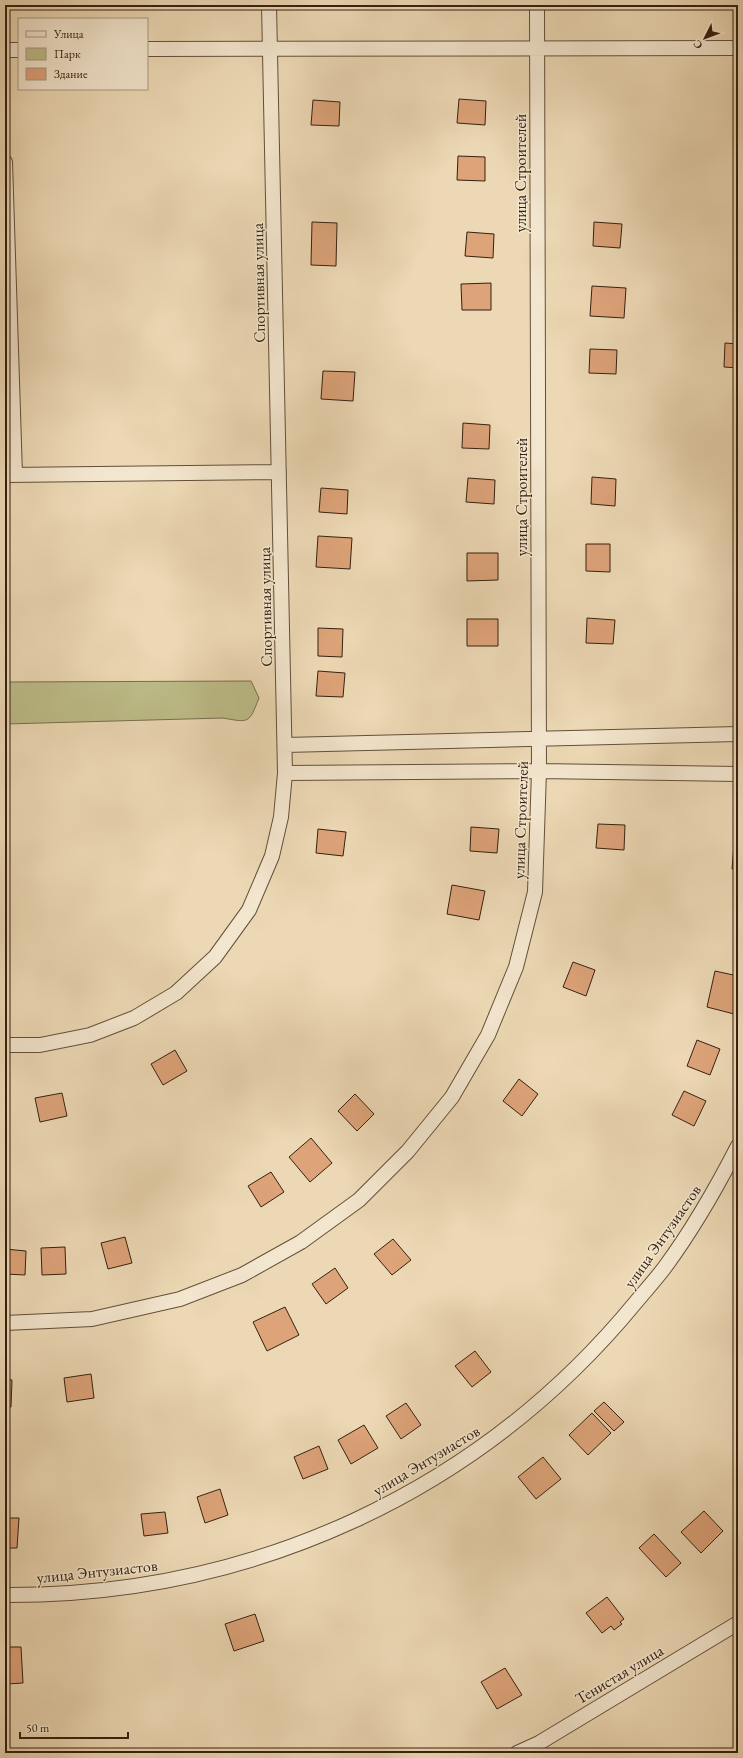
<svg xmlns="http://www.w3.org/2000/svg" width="743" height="1758" font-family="'EB Garamond',serif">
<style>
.green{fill:#bdbd89;stroke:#796f4c}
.building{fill:#dda379;stroke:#352110}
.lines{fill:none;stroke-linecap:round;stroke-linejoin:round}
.minor-casing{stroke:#634f39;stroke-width:16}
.minor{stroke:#f3e6ce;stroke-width:14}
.labels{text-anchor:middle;stroke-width:3;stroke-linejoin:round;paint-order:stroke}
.street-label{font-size:16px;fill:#352110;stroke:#f3e6ce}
</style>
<rect width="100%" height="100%" fill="#ecd8b4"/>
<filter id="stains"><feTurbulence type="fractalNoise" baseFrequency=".005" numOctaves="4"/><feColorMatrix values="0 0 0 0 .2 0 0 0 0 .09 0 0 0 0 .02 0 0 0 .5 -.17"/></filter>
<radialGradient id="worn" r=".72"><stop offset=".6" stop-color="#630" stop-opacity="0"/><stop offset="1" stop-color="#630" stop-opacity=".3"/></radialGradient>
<path class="green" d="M 251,681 L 259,698 C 249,723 250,723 223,718 L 5,724 L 5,682 Z"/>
<path class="building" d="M 83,5 L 115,5 L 115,7 L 83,6 Z
M 459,99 L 486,101 L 485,125 L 457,123 Z
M 313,100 L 340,102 L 339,126 L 311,125 Z
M 458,156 L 485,157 L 485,181 L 457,180 Z
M 312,222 L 337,223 L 336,266 L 311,265 Z
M 594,222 L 622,224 L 620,248 L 593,246 Z
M 467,232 L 494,234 L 493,258 L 465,256 Z
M 491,283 L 491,310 L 462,310 L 461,284 Z
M 592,286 L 626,288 L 624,318 L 590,316 Z
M 737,293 L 738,293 L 738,317 L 735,317 Z
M 725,343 L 738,344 L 738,368 L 724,367 Z
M 590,349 L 617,350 L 616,374 L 589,373 Z
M 323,371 L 355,372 L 353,401 L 321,399 Z
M 463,423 L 490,425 L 489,449 L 462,448 Z
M 592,477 L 616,479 L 615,506 L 591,504 Z
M 468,478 L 495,480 L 494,504 L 466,502 Z
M 321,488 L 348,490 L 347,514 L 319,512 Z
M 318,536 L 352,538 L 350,569 L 316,567 Z
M 586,544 L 610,544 L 610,572 L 586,571 Z
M 467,553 L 498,553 L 498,580 L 467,581 Z
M 737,603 L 738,603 L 738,635 L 735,635 Z
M 587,618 L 615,620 L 613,644 L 586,643 Z
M 467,619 L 498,619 L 498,646 L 467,646 Z
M 318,628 L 343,629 L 342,657 L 318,656 Z
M 318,671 L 345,673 L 343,697 L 316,696 Z
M 598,824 L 625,825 L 624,850 L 596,848 Z
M 471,827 L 499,829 L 497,853 L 470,851 Z
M 318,829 L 346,832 L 343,856 L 316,853 Z
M 734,845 L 738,845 L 738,870 L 732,869 Z
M 452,885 L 485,891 L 479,920 L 447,914 Z
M 573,962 L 595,970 L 586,996 L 563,987 Z
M 715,971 L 738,976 L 738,1015 L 707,1007 Z
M 697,1040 L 720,1049 L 710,1075 L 687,1066 Z
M 175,1050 L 187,1071 L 163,1085 L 151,1064 Z
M 519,1079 L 538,1094 L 522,1116 L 503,1101 Z
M 684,1091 L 706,1101 L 694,1126 L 672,1115 Z
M 62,1093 L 67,1116 L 40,1122 L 35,1098 Z
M 355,1094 L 374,1114 L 357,1131 L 338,1111 Z
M 311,1138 L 332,1163 L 310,1182 L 289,1157 Z
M 271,1172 L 284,1192 L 261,1207 L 248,1186 Z
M 125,1237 L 132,1263 L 108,1269 L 101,1243 Z
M 393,1239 L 411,1260 L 392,1275 L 374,1254 Z
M 65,1247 L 66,1274 L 42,1275 L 41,1248 Z
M 5,1249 L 26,1251 L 25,1275 L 5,1274 Z
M 335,1268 L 348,1288 L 326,1304 L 312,1284 Z
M 285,1307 L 299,1335 L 267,1351 L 253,1322 Z
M 475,1351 L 491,1372 L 472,1387 L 455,1366 Z
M 91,1374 L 94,1398 L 67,1402 L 64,1378 Z
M 5,1379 L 12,1380 L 11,1407 L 5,1407 Z
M 604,1402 L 624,1422 L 614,1431 L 594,1411 Z
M 406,1403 L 421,1425 L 401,1439 L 386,1416 Z
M 592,1413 L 611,1433 L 588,1455 L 569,1435 Z
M 364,1425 L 378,1448 L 351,1464 L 338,1440 Z
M 319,1446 L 328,1469 L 303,1479 L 294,1457 Z
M 543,1457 L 561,1479 L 536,1499 L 518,1477 Z
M 220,1489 L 228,1515 L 205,1523 L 197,1497 Z
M 704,1511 L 723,1531 L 701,1553 L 681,1532 Z
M 165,1512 L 168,1533 L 144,1536 L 141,1514 Z
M 5,1518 L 19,1518 L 17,1548 L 5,1548 Z
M 654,1534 L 681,1563 L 666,1577 L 639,1548 Z
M 607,1597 L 624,1619 L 620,1622 L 622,1624 L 614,1630 L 611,1626 L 602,1633 L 586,1613 Z
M 255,1614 L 264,1641 L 234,1651 L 225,1624 Z
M 5,1647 L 21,1647 L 23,1683 L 7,1684 Z
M 505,1668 L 522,1695 L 497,1709 L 481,1682 Z
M 269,1749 L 270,1753 L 250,1753 Z"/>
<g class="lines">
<g class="minor-casing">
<path id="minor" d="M 147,49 L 738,48
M 5,50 L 19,50
M 5,162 L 15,475
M 6,475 L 279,472
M 285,745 L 738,734
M 285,773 L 539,771 L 738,774
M 5,1045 L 40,1045 L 90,1035 L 134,1018 L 176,993 L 215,957 L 249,910 L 272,856 L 281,817 L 285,773 L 269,5
M 5,1323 L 92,1319 L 180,1299 L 242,1275 L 301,1242 L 359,1200 L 408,1151 L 452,1097 L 488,1035 L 516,967 L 535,892 L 539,771 L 537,5
M 5,1595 C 252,1596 479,1493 636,1302 C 646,1290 656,1279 665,1267 C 693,1229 717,1187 738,1146
M 517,1753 L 539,1743 L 738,1623"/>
</g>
<use href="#minor" class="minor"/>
</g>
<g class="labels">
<g class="street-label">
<text transform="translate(520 173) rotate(-90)" y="6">улица Строителей</text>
<text transform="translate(258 283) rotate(-91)" y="6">Спортивная улица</text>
<text transform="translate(521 497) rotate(-90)" y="6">улица Строителей</text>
<text transform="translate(265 607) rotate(-91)" y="6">Спортивная улица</text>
<text transform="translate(520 820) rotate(-88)" y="6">улица Строителей</text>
<text transform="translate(662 1236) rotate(-55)" y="6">улица Энтузиастов</text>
<text transform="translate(426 1460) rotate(-31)" y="6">улица Энтузиастов</text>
<text transform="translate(97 1571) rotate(-6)" y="6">улица Энтузиастов</text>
<text transform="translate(619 1674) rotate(-31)" y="6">Тенистая улица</text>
</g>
</g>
<rect width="743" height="1758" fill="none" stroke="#ecd8b4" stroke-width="20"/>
<rect x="6" y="6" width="731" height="1746" fill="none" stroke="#352110" stroke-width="2"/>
<rect x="10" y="10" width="723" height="1738" fill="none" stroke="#352110"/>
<rect x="18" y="18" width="130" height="72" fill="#f3e6ce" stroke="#a79782"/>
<rect x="26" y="31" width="20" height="6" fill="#f3e6ce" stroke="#a79782"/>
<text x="54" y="38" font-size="12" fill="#352110">Улица</text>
<rect x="26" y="48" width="20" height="12" fill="#bdbd89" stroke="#a79782"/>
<text x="54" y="58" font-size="12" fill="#352110">Парк</text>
<rect x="26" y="68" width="20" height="12" fill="#dda379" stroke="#a79782"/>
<text x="54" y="78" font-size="12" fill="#352110">Здание</text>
<g transform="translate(705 38) rotate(228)" stroke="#f3e6ce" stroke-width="3" paint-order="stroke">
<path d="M0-3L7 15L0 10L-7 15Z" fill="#352110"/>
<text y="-6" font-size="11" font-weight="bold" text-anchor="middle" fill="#352110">С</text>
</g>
<path d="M20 1732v6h108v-6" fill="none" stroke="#352110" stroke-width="2"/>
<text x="26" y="1732" font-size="12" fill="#352110" stroke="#f3e6ce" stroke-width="3" paint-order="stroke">50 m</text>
<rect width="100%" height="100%" filter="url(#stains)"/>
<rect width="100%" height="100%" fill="url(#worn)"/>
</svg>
